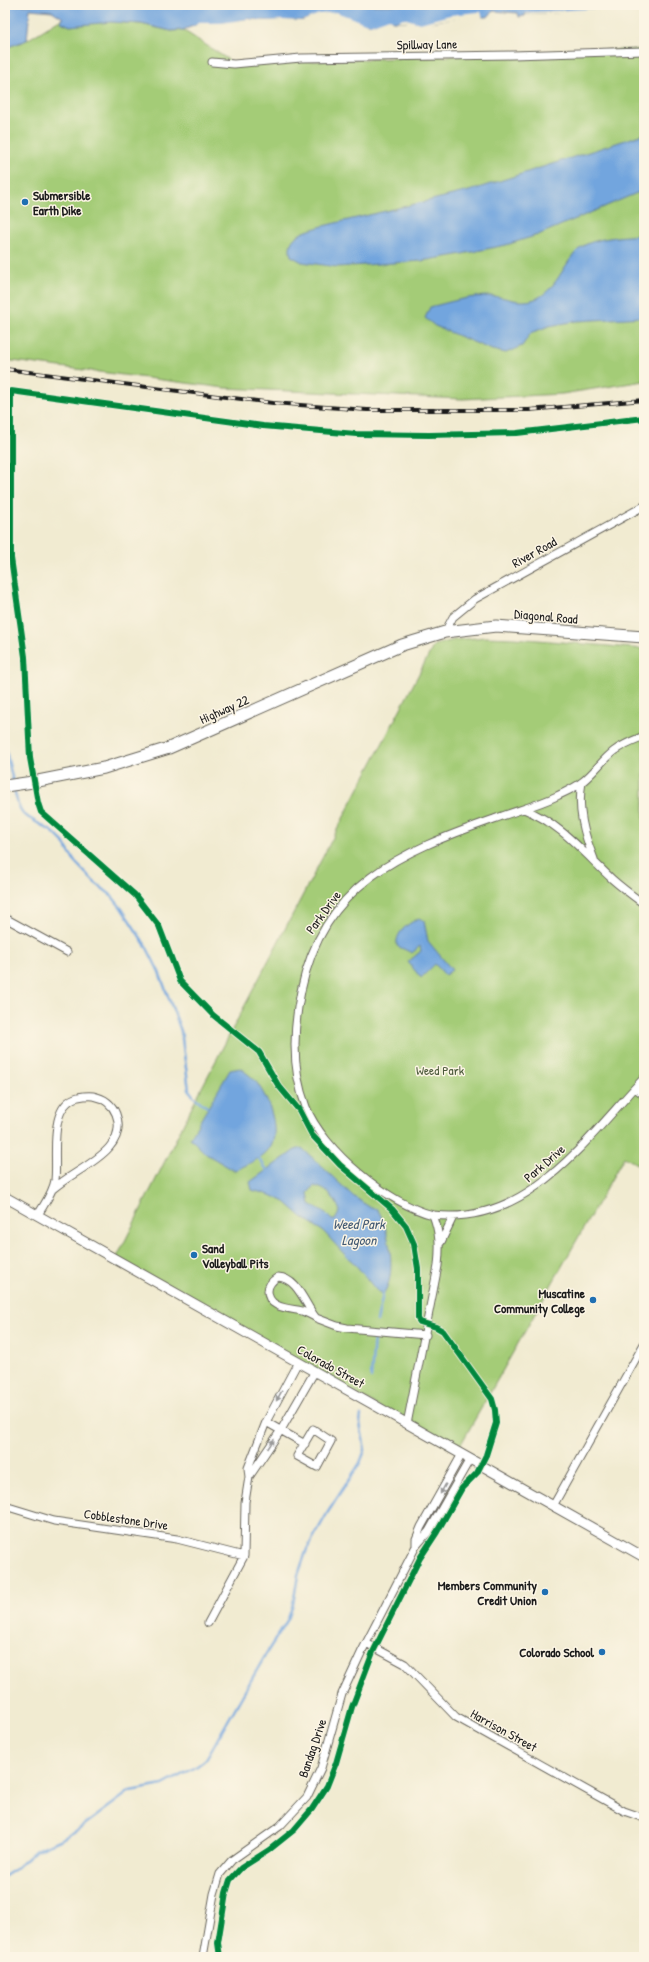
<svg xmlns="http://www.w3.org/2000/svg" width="649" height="1962" font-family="'Patrick Hand',sans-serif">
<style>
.green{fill:#a4cc77;stroke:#60744a}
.water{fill:#72a5de;stroke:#47607d;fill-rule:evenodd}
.pier{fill:#f1ebd1}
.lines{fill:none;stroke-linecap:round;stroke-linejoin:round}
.stream{stroke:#72a5de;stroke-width:2.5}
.minor-casing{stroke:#67645b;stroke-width:9}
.tertiary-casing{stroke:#67645b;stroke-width:11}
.primary-casing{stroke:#67645b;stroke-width:13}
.minor{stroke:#fff;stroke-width:7}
.tertiary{stroke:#fff;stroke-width:9}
.primary{stroke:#fff;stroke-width:11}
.rail-casing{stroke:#1c1c1c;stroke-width:4}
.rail{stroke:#fcf5e5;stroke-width:2.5;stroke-dasharray:8;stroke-linecap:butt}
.cycleway-casing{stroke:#fcf5e5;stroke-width:8}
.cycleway{stroke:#00873e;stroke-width:6}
.oneway{fill:#999}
.poi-dot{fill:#1f6fb2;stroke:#fcf5e5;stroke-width:1.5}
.labels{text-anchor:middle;stroke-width:3;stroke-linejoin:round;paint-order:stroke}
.street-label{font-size:13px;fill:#1c1c1c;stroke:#fcf5e5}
.poi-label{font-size:13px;font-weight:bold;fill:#1c1c1c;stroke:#fcf5e5;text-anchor:end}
.park-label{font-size:13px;fill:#4c5a3c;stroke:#fcf5e5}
.water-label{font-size:14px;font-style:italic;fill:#435a73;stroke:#fcf5e5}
</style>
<rect width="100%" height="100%" fill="#fcf5e5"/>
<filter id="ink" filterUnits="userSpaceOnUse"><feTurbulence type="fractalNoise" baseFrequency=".025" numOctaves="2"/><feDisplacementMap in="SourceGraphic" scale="8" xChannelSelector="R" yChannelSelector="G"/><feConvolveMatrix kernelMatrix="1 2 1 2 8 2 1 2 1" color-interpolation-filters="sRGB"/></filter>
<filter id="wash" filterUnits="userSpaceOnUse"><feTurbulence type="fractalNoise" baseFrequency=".012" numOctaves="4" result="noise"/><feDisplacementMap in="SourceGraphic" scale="16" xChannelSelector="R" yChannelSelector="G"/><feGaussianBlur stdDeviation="0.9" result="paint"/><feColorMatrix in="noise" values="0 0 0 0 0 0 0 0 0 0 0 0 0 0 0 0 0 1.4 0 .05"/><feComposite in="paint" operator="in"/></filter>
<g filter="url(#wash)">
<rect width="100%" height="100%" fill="#f1ebd1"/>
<path class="green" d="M 63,18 L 141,24 L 171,31 L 183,30 L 235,64 L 644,49 L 644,381 L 562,394 L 462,399 L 225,388 L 5,360 L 5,48 L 27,40 Z
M 485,637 L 514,638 L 644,649 L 644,1168 L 624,1157 L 457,1451 L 116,1259 L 201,1089 L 434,645 L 454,640 Z"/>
<path class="water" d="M 5,5 L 644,5 L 644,9 L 525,14 L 525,16 L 519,17 L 518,13 L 493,11 L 488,17 L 482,17 L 480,13 L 420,24 L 408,21 L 392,21 L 390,19 L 371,25 L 358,23 L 336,14 L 317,16 L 302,21 L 266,21 L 248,19 L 229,23 L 196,25 L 183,30 L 171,31 L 141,24 L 111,22 L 70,26 L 61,22 L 63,18 L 52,11 L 30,9 L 27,40 L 5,48 Z
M 644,134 L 644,190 L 538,235 L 506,245 L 457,255 L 421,261 L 337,267 L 302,262 L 291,256 C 285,235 306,231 323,226 L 469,191 Z
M 644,235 L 644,317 L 577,321 L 549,326 L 531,333 L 522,346 L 506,353 L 492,350 L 435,326 L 425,318 L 430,307 C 450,302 469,296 490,296 C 506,296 518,305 535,299 C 556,291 563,264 579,249 C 592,237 627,236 644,235 Z
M 419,918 L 424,921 L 428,941 L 452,970 L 445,975 L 435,964 L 421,978 L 408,962 L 421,951 L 420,946 L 412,953 L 397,946 C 395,932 408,924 419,918 Z
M 240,1068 C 246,1073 253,1077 257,1083 C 268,1098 282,1131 269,1149 C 262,1159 245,1165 235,1171 L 206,1154 L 190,1138 L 230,1070 Z
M 302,1148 L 353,1196 L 371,1208 L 378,1210 C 389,1229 398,1276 383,1294 L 376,1290 L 355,1264 L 346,1256 L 324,1232 L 302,1217 L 285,1202 L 273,1196 L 252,1190 L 250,1182 L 295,1150 ZM 314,1186 C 328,1189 335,1198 340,1211 L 335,1220 L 332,1220 L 323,1211 L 310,1204 L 308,1193 Z"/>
<path class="pier" d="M 644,6 L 644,10 L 615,12 L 524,14 L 531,12 Z
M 336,12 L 370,25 L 389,18 L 391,19 L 392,23 L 389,21 L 370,27 L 357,24 L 336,16 L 319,17 L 302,23 L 285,22 L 266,23 L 248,21 L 230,25 L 194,26 L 199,23 L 222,23 L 248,19 L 266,21 L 282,20 L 302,21 L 319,14 Z
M 478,12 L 481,12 L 483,19 L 479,15 L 437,21 L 420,26 L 405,21 L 398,21 L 403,18 L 420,23 L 450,15 Z"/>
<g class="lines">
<path class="stream" d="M 5,746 L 13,782
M 14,789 L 18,805 L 24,815 L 53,832 L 63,842 L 75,862 L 94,882 L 111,895 L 122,909 L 146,946 L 159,972 L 181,1031 L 189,1090 L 194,1097 L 207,1107
M 258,1157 L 267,1170
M 377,1321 L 383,1294
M 371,1378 L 374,1337
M 5,1876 L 14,1870 L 36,1850 L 60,1840 L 79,1829 L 130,1791 L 163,1785 L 196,1767 L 206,1759 L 269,1649 L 288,1619 L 293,1604 L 298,1575 L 307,1549 L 328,1512 L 360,1463 L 365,1450 L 360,1423 L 361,1415"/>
</g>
</g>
<g filter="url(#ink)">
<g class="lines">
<g class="minor-casing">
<path id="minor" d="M 212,62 L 234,64 L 301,58 L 513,55 L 644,51
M 445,632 L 453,617 L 475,599 L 644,506
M 582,782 C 577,809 584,834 594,859
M 524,809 C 561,824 584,853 612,879 C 622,888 633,896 644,904
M 5,918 L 67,952
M 635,1088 L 644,1095
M 38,1215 C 44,1204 53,1193 55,1180 C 58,1157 47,1105 78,1097 C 83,1096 88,1095 93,1096 C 103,1098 112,1104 116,1114 C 130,1151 76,1168 53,1189
M 433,1215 C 528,1227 586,1139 644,1078
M 441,1242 L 453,1217
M 278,1277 C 298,1278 305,1305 316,1318 C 312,1315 307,1313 302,1311 C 290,1308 268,1309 268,1291 C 268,1284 273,1280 278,1277 Z
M 316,1318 L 337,1326 L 347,1328 L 426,1335
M 266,1422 L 305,1444
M 407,1424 L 438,1266 C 440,1247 440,1233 433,1215 C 388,1204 323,1150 306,1107 C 292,1071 293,1029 301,991 C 323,884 400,852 494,819 C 515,811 536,806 557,796 C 565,792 575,788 582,782 C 594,773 602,760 614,751 C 623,744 634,740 644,736
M 313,1429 L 331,1441 L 317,1467 L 297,1456 Z
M 249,1477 L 281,1430 L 315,1371
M 5,1506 L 54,1521 L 177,1539 L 244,1556
M 553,1506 L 644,1344
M 416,1546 L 416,1539 L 421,1527 L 462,1454
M 208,1623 L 244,1556 L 245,1502 L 249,1477 L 248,1468 L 266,1422 L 298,1362
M 366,1643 L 405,1664 L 456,1717 L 624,1811 L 644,1818
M 203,1957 L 214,1894 L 220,1874 L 232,1860 L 280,1826 L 307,1797 L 321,1768 L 342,1694 L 362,1651 L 416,1546 L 429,1531 L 470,1459"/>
</g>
<g class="tertiary-casing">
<path id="tertiary" d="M 5,1197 L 644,1557"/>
</g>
<g class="primary-casing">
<path id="primary" d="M 5,786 L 33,782 L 104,768 L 169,748 L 402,645 L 445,632 L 496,626 L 644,637"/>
</g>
<use href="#minor" class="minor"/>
<use href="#tertiary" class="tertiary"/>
<use href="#primary" class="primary"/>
<g class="rail-casing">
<path id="rail" d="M 5,369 L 273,403 L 367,410 L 529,410 L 644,400"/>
</g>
<use href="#rail" class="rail"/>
<g class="cycleway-casing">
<path id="cycleway" d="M 220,1957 L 218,1943 L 226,1893 L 230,1880 L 241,1868 L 269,1850 L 294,1830 L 312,1809 L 327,1786 L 336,1763 L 352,1707 L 373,1652 L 420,1558 L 437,1532 L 462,1488 L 477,1473 L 486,1455 L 496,1423 L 495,1410 L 492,1399 L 443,1331 L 436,1327 L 420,1322 L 418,1319 L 418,1269 L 414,1244 L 406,1226 L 392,1209 L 340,1165 L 312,1135 L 299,1110 L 278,1085 L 259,1052 L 213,1015 L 180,981 L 159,926 L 135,895 L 41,812 L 38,803 L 30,758 L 25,657 L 11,558 L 11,391 L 263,426 L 356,434 L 429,435 L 517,433 L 644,418"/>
</g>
<use href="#cycleway" class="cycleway"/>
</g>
<defs><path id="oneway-solid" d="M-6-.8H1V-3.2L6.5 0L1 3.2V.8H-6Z"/></defs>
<g class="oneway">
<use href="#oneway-solid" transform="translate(279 1396) rotate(119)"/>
<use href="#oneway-solid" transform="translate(271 1444) rotate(-56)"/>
<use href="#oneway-solid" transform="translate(443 1489) rotate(119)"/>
</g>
</g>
<g class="poi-dot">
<circle cx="25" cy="202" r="4"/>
<circle cx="194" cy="1255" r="4"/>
<circle cx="593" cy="1300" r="4"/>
<circle cx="545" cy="1592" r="4"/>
<circle cx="602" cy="1652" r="4"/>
</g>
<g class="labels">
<g class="street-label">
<text transform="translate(427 44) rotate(-1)" y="5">Spillway Lane</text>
<text transform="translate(534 552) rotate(-29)" y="5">River Road</text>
<text transform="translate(546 616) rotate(5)" y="5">Diagonal Road</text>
<text transform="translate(224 709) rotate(-24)" y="5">Highway 22</text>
<text transform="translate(323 912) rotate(-54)" y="5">Park Drive</text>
<text transform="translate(544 1163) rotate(-41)" y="5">Park Drive</text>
<text transform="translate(331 1366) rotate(29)" y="5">Colorado Street</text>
<text transform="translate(126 1519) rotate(8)" y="5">Cobblestone Drive</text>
<text transform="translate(504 1730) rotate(29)" y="5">Harrison Street</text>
<text transform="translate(312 1748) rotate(-71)" y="5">Bandag Drive</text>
</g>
<g class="poi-label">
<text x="33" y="200" text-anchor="start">Submersible<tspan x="33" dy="15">Earth Dike</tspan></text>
<text x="202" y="1253" text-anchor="start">Sand<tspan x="202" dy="15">Volleyball Pits</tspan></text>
<text x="585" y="1298">Muscatine<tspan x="585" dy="15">Community College</tspan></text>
<text x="537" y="1590">Members Community<tspan x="537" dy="15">Credit Union</tspan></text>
<text x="594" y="1657">Colorado School</text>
</g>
<g class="park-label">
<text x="440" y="1075">Weed Park</text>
</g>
<g class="water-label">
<text x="359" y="1229">Weed Park<tspan x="359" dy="16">Lagoon</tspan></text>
</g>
</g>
<rect width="649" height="1962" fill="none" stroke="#fcf5e5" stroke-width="20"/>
</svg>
